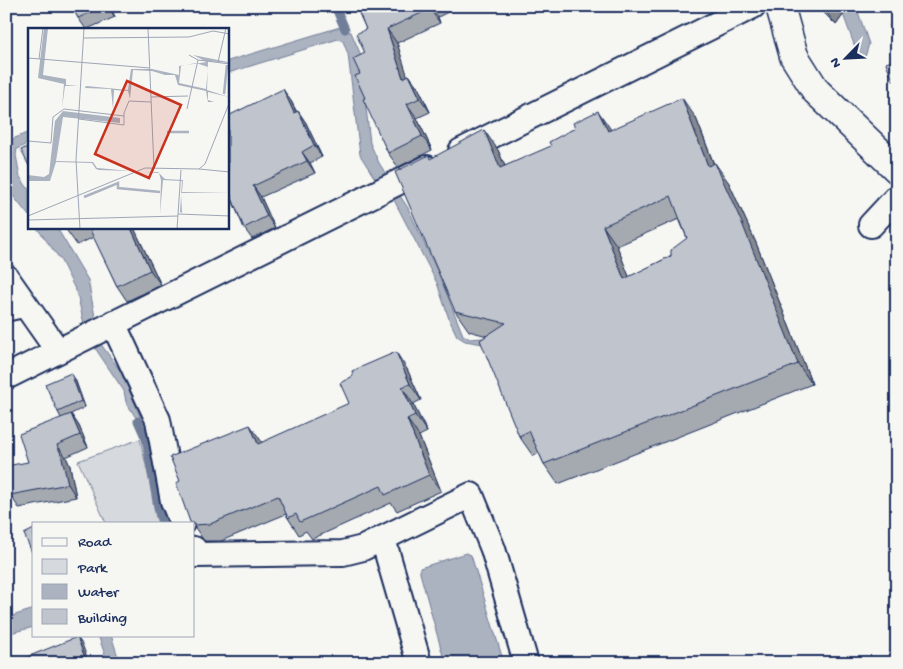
<svg xmlns="http://www.w3.org/2000/svg" width="903" height="669" font-family="'Gochi Hand',sans-serif">
<style>
.green{fill:#d6d9dd;stroke:#78849e}
.water{fill:#abb2c0;stroke:#717e99}
.lines{fill:none;stroke-linecap:round;stroke-linejoin:round}
.stream{stroke:#717e99;stroke-width:9}
.service-casing{stroke:#1b2f5e;stroke-width:16}
.minor-casing{stroke:#1b2f5e;stroke-width:28}
.tertiary-casing{stroke:#1b2f5e;stroke-width:31}
.service{stroke:#f6f6f2;stroke-width:12}
.minor{stroke:#f6f6f2;stroke-width:24}
.tertiary{stroke:#f6f6f2;stroke-width:28}
.wall{fill:#a5a9b0;stroke:#1b2f5e;fill-rule:evenodd}
.shaded-wall{fill:#868990;stroke:#1b2f5e}
.building{fill:#c0c4cd;stroke:#1b2f5e;fill-rule:evenodd}
.inset-river{fill:none;stroke:#abb2c0;stroke-width:2.5}
.inset-road{fill:none;stroke:#9ea6b7;stroke-width:1}
.view{fill:#c8321e;fill-opacity:0.15;stroke:#c8321e;stroke-width:2.5}
.inset-edge{fill:none;stroke:#1b2f5e;stroke-width:2.5}
</style>
<rect width="100%" height="100%" fill="#f6f6f2"/>
<filter id="ink" filterUnits="userSpaceOnUse"><feTurbulence type="fractalNoise" baseFrequency=".02" numOctaves="2"/><feDisplacementMap in="SourceGraphic" scale="10" xChannelSelector="R" yChannelSelector="G"/><feConvolveMatrix kernelMatrix="1 2 1 2 8 2 1 2 1" color-interpolation-filters="sRGB"/></filter>
<g filter="url(#ink)">
<path class="green" d="M 140,439 L 159,523 L 106,523 L 78,461 Z"/>
<path class="water" d="M 840,6 L 856,6 L 869,44 L 865,57 L 855,47 Z
M 340,27 L 351,32 L 360,53 L 370,143 L 379,163 L 408,208 L 440,277 L 463,335 L 470,339 L 482,338 L 560,310 L 628,281 L 689,244 L 694,249 L 642,282 L 483,344 L 465,341 L 457,336 L 449,319 L 437,283 L 395,202 L 374,177 L 360,155 L 348,54 L 343,41 L 338,39 L 228,73 L 228,61 Z
M 29,132 L 29,143 L 17,149 L 16,155 L 20,177 L 29,190 L 29,216 L 6,187 L 6,142 Z
M 37,228 L 57,228 L 88,280 L 100,343 L 122,373 L 141,418 L 138,421 L 126,402 L 124,391 L 91,342 L 85,329 L 77,293 L 60,259 Z
M 466,553 L 471,555 L 504,663 L 445,663 L 420,573 L 420,568 Z
M 34,609 L 34,627 L 6,634 L 6,618 Z
M 98,635 L 111,635 L 120,663 L 108,663 Z"/>
<g class="lines">
<path class="stream" d="M 335,6 L 345,29
M 138,421 L 146,439 L 159,513 L 162,523"/>
<g class="service-casing">
<path id="service" d="M 6,315 L 29,310"/>
</g>
<g class="minor-casing">
<path id="minor" d="M 461,151 L 753,6
M 871,225 L 897,197
M 6,277 L 58,351
M 113,323 L 158,420 L 173,501 L 182,523
M 6,377 L 427,168
M 383,539 L 419,663
M 194,549 L 196,555 L 343,553 L 363,548 L 471,495 L 493,549 L 526,663"/>
</g>
<g class="tertiary-casing">
<path id="tertiary" d="M 780,6 L 794,56 L 816,91 L 897,169"/>
</g>
<use href="#service" class="service"/>
<use href="#minor" class="minor"/>
<use href="#tertiary" class="tertiary"/>
</g>
<path class="wall" d="M 72,6 L 110,6 L 115,17 L 87,29 L 86,29 L 78,18 Z
M 356,6 L 455,6 L 456,8 L 438,17 L 440,23 L 397,43 L 407,76 L 409,75 L 419,89 L 430,112 L 417,118 L 432,150 L 398,167 L 388,153 L 365,98 L 360,74 L 365,53 L 366,29 Z
M 817,6 L 851,6 L 848,8 L 836,25 Z
M 291,101 L 297,112 L 298,111 L 306,123 L 322,157 L 310,163 L 315,173 L 261,197 L 275,228 L 252,239 L 244,228 L 232,200 L 228,202 L 228,116 Z
M 696,118 L 714,164 L 729,183 L 756,243 L 812,384 L 558,484 L 544,464 L 539,453 L 533,456 L 519,436 L 487,336 L 469,331 L 455,311 L 431,159 L 498,150 L 505,166 L 611,130 ZM 679,219 L 687,238 L 671,256 L 629,277 L 617,246 Z
M 65,228 L 134,228 L 161,285 L 127,301 L 117,286 L 94,237 L 77,245 Z
M 407,369 L 421,400 L 413,404 L 427,432 L 419,436 L 441,491 L 397,511 L 391,503 L 312,539 L 306,531 L 299,535 L 288,518 L 286,514 L 221,541 L 205,541 L 202,538 L 194,526 L 194,523 L 349,403 Z
M 75,379 L 85,407 L 71,414 L 79,426 L 88,447 L 66,457 L 70,466 L 76,497 L 19,508 L 10,495 L 28,462 L 61,418 L 58,412 Z"/>
<path class="shaded-wall" d="M 107,6 L 110,6 L 115,17 Z
M 429,6 L 430,6 L 438,17 L 440,23 L 430,9 Z
M 831,6 L 846,6 L 848,8 L 836,25 L 826,12 Z
M 387,29 L 397,43 L 413,93 L 403,78 Z
M 409,75 L 419,89 L 430,112 L 420,98 Z
M 283,89 L 291,101 L 302,125 L 294,113 Z
M 682,98 L 696,118 L 722,186 L 708,166 Z
M 407,104 L 417,118 L 432,150 L 422,136 Z
M 298,111 L 306,123 L 322,157 L 314,145 Z
M 598,111 L 612,131 L 608,131 Z
M 484,130 L 498,150 L 514,188 L 500,168 Z
M 302,152 L 310,163 L 315,173 L 307,161 Z
M 715,163 L 729,183 L 756,243 L 812,384 L 798,364 Z
M 253,186 L 261,197 L 275,228 L 267,216 Z
M 603,226 L 617,246 L 638,299 L 624,279 Z
M 131,228 L 134,228 L 161,285 L 150,270 Z
M 396,352 L 407,369 L 421,400 L 410,384 Z
M 71,373 L 75,379 L 85,407 L 81,401 Z
M 402,387 L 413,404 L 427,432 L 415,415 Z
M 71,414 L 79,426 L 88,447 L 80,435 Z
M 407,419 L 419,436 L 441,491 L 429,475 Z
M 250,425 L 262,442 L 270,461 L 258,444 Z
M 57,445 L 66,457 L 70,466 L 76,497 L 68,484 Z
M 77,637 L 82,644 L 89,663 L 87,663 Z"/>
<path class="building" d="M 72,6 L 105,6 L 78,18 Z
M 356,6 L 429,6 L 430,9 L 387,29 L 403,78 L 409,75 L 420,98 L 407,104 L 422,136 L 388,153 L 363,99 L 365,98 L 355,76 L 360,74 L 353,59 L 365,53 L 356,34 L 366,29 Z
M 820,6 L 831,6 L 826,12 Z
M 889,6 L 897,6 L 897,42 L 889,25 L 896,21 Z
M 897,59 L 897,82 L 893,80 L 886,63 Z
M 283,89 L 294,113 L 298,111 L 314,145 L 302,152 L 307,161 L 253,186 L 267,216 L 244,228 L 228,188 L 228,116 Z
M 682,98 L 708,166 L 715,163 L 742,223 L 798,364 L 544,464 L 529,431 L 519,436 L 480,340 L 506,323 L 455,311 L 395,172 L 429,155 L 430,159 L 484,130 L 500,168 L 551,146 L 549,142 L 575,128 L 573,123 L 598,111 L 608,131 ZM 671,196 L 687,238 L 671,250 L 671,256 L 624,279 L 603,226 Z
M 29,146 L 29,166 L 21,150 Z
M 89,228 L 131,228 L 150,270 L 117,286 Z
M 396,352 L 410,384 L 402,387 L 415,415 L 407,419 L 429,475 L 385,495 L 381,486 L 300,522 L 296,514 L 288,518 L 278,496 L 210,524 L 194,525 L 194,523 L 192,523 L 190,522 L 177,485 L 176,483 L 180,481 L 170,457 L 250,425 L 258,444 L 349,403 L 340,383 L 353,376 L 352,371 Z
M 71,373 L 81,401 L 58,412 L 45,384 Z
M 71,414 L 80,435 L 57,445 L 61,454 L 68,484 L 10,495 L 6,475 L 6,466 L 28,462 L 19,434 Z
M 34,529 L 34,557 L 24,534 Z
M 77,637 L 87,663 L 12,663 Z"/>
</g>
<g transform="translate(28 28)">
<rect width="201" height="201" fill="#f6f6f2"/>
<path d="M 16,0 L 20,0 L 15,47 L 38,51 L 38,57 L 51,58 L 37,58 L 34,80 L 36,56 L 10,50 ZM 165,27 L 200,34 L 201,30 L 201,35 L 180,33 L 179,62 L 201,69 L 180,64 L 180,72 L 186,74 L 180,74 L 178,63 L 150,57 L 147,47 L 137,47 L 124,43 L 105,42 L 102,71 L 100,63 L 86,62 L 85,81 L 83,61 L 57,60 L 58,58 L 100,62 L 103,41 L 124,41 L 151,47 L 151,38 L 179,34 ZM 168,35 L 180,39 L 178,61 L 151,55 L 153,38 ZM 35,83 L 92,90 L 92,95 L 35,89 L 28,133 L 65,134 L 69,140 L 103,143 L 71,142 L 68,141 L 64,135 L 28,134 L 22,153 L 0,153 L 0,147 L 16,149 L 21,146 L 27,93 ZM 130,144 L 137,151 L 155,152 L 154,164 L 201,165 L 153,165 L 154,185 L 152,184 L 154,153 L 135,152 L 132,186 L 133,152 L 131,145 L 118,145 Z" fill="#abb2c0" fill-rule="evenodd"/>
<path class="inset-river" d="M 196,66 L 199,37M 139,104 L 161,104M 56,169 L 90,155 L 90,160 L 132,164"/>
<path class="inset-road" d="M 120,0 L 126,140M 56,10 L 161,9 L 185,3 L 202,6M 161,27 L 170,32 L 202,36M 0,30 L 122,40M 11,31 L 15,0M 190,34 L 198,0M 123,69 L 160,68M 159,81 L 170,32M 51,91 L 96,97 L 96,85 L 101,73 L 123,74M 0,113 L 23,115 L 25,89 L 36,81 L 96,88M 171,141 L 202,144M 150,186 L 202,188M 0,188 L 117,140 L 171,141 L 177,136 L 202,73M 0,192 L 150,188M 52,201 L 48,132 L 56,0M 149,201 L 153,142"/>
<path class="view" d="M 99,53 L 153,77 L 121,150 L 67,126 Z"/>
<rect width="201" height="201" class="inset-edge"/>
</g>
<rect width="903" height="669" fill="none" stroke="#f6f6f2" stroke-width="25"/>
<rect x="12" y="12" width="878" height="644" fill="none" stroke="#1b2f5e" stroke-width="2" filter="url(#ink)"/>
<rect x="32" y="522" width="162" height="115" fill="#f6f6f2" stroke="#9ea6b7"/>
<rect x="42" y="538" width="25" height="8" fill="#f6f6f2" stroke="#9ea6b7"/>
<text x="78" y="546" font-size="15" fill="#1b2f5e">Road</text>
<rect x="42" y="559" width="25" height="15" fill="#d6d9dd" stroke="#9ea6b7"/>
<text x="78" y="572" font-size="15" fill="#1b2f5e">Park</text>
<rect x="42" y="584" width="25" height="15" fill="#abb2c0" stroke="#9ea6b7"/>
<text x="78" y="596" font-size="15" fill="#1b2f5e">Water</text>
<rect x="42" y="609" width="25" height="15" fill="#c0c4cd" stroke="#9ea6b7"/>
<text x="78" y="622" font-size="15" fill="#1b2f5e">Building</text>
<g transform="translate(846 58) rotate(246)" stroke="#f6f6f2" stroke-width="4" paint-order="stroke">
<path d="M0-4L9 19L0 12L-9 19Z" fill="#1b2f5e"/>
<text y="-8" font-size="14" font-weight="bold" text-anchor="middle" fill="#1b2f5e">N</text>
</g>
</svg>
